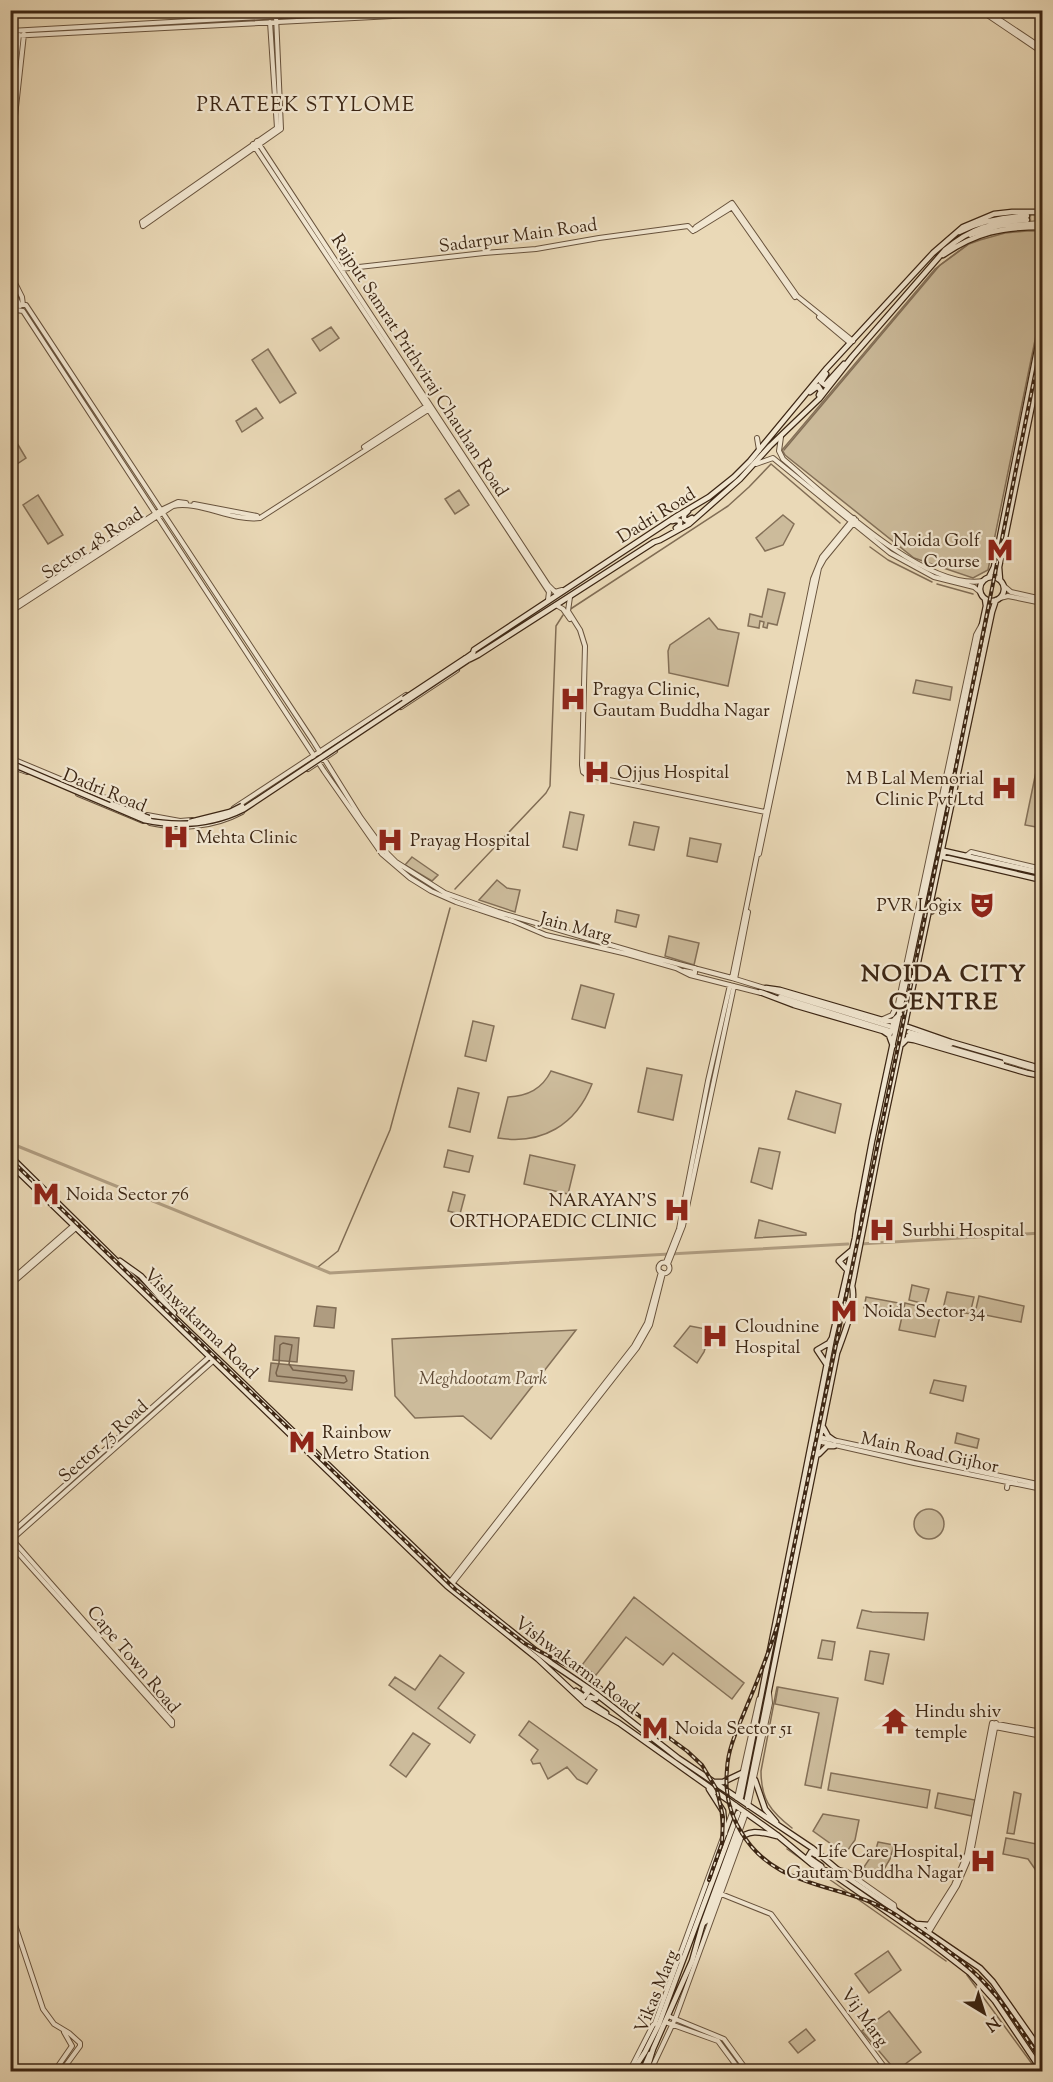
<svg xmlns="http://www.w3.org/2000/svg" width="1053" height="2082" font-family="'Sorts Mill Goudy',serif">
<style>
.green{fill:#ccbb9b;stroke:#847058;stroke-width:1.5}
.water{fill:#af9c80;stroke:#816d55;stroke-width:1.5}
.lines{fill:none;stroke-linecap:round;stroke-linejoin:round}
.shore{stroke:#76614a;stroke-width:1.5}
.stream{stroke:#816d55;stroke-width:1.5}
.canal{stroke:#af9c80;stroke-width:3}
.secondary-tunnel{stroke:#c7b596;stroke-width:4.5;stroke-dasharray:4.5 2;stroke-linecap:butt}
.tertiary-casing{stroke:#68533d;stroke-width:6}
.secondary-casing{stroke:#3c2614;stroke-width:7}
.tertiary{stroke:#f1e6d0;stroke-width:4}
.secondary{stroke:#f1e6d0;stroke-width:4.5}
.rail-casing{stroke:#3c2614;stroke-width:4}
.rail{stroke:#f1e6d0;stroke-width:1.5;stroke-dasharray:4.5;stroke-linecap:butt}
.secondary-bridge-casing{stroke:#3c2614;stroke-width:7;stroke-linecap:butt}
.secondary-bridge{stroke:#f1e6d0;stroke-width:4.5}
.labels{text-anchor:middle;stroke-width:4.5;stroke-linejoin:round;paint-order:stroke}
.street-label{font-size:18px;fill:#3c2614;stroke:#f1e6d0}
.poi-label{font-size:18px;fill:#3c2614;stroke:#f1e6d0;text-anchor:start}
.park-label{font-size:18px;font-style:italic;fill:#604b36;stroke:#f1e6d0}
.neighbourhood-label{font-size:20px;letter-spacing:1.5px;fill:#3c2614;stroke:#f1e6d0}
.district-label{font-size:24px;font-weight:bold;letter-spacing:1.5px;fill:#3c2614;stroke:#f1e6d0}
</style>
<rect width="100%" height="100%" fill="#ead9b7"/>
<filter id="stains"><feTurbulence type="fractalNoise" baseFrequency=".00333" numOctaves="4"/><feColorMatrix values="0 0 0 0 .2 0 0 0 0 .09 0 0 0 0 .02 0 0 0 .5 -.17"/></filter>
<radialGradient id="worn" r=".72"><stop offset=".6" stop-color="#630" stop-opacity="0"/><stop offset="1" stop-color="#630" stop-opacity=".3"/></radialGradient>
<path class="green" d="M 1027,231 L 1042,231 L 1042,306 L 988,570 L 973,578 L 914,558 L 785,455 L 782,450 L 935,269 L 969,244 L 980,240 L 1005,233 Z
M 331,327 L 339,338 L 320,351 L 312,339 Z
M 268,349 L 296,393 L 280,403 L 252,360 Z
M 256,408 L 263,418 L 242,432 L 236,421 Z
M 11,433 L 26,458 L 11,468 L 10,468 Z
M 459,490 L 469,505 L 455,514 L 445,499 Z
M 38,495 L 63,535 L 48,544 L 23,505 Z
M 783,515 L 794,524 L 783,545 L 765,551 L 756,538 Z
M 768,589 L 785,593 L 777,625 L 768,623 L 767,628 L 763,627 L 764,622 L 760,621 L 759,628 L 748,626 L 750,614 L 762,617 Z
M 709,618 L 718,629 L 739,633 L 728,686 L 669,673 L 668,651 L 670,645 Z
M 916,680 L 952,687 L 950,700 L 913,693 Z
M 1042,755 L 1042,828 L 1025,825 L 1038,762 L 1041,763 Z
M 570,812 L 584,815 L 577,850 L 563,847 Z
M 634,822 L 659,827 L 654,850 L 629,845 Z
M 690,838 L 721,844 L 717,862 L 687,856 Z
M 412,857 L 438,875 L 432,881 L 405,865 Z
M 497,880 L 507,888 L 520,890 L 515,912 L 479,900 Z
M 617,910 L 639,915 L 636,927 L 615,922 Z
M 669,936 L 699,943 L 694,965 L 665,956 Z
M 581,985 L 614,994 L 605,1028 L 572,1019 Z
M 473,1021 L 494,1026 L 486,1061 L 465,1056 Z
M 647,1068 L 682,1075 L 673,1120 L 638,1112 Z
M 551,1071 L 592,1084 C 576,1125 542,1145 498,1138 L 508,1097 C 528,1096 542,1089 551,1071 Z
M 458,1088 L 479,1093 L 470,1132 L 449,1127 Z
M 796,1091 L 841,1104 L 835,1133 L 788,1119 Z
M 759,1148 L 780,1152 L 772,1189 L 751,1182 Z
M 448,1150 L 473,1156 L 469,1172 L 444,1167 Z
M 530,1155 L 575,1165 L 568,1194 L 524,1184 Z
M 453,1192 L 465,1195 L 460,1214 L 448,1211 Z
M 759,1220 L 806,1233 L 806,1235 L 755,1238 Z
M 912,1285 L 929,1289 L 925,1304 L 909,1300 Z
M 947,1292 L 974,1297 L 970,1314 L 943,1309 Z
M 979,1296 L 1024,1306 L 1021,1322 L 975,1313 Z
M 866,1297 L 899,1303 L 897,1314 L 864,1308 Z
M 905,1303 L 941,1312 L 935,1337 L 899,1330 Z
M 690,1326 L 711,1330 L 704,1352 L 697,1363 L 674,1346 Z
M 576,1330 L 491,1439 L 463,1416 L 415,1418 L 395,1396 L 392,1339 Z
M 934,1380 L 966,1386 L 963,1401 L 930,1393 Z
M 957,1433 L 979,1439 L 977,1448 L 955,1443 Z
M914 1524a15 15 0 1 1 30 0a15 15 0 1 1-30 0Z
M 634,1597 L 744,1683 L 732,1699 L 673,1653 L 663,1665 L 626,1637 L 596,1675 L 582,1665 Z
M 862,1610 L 872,1612 L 928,1613 L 924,1640 L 857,1628 Z
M 822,1640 L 835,1642 L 832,1660 L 818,1658 Z
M 870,1651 L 889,1654 L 883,1684 L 865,1680 Z
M 440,1655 L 464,1673 L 438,1708 L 475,1735 L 470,1743 L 389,1685 L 395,1677 L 415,1690 Z
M 778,1687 L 838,1698 L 821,1788 L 805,1785 L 819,1713 L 775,1704 Z
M 529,1721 L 597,1770 L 587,1784 L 577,1779 L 567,1767 L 548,1779 L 540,1763 L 533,1764 L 531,1760 L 538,1750 L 519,1735 Z
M 413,1733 L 430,1744 L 406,1777 L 390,1765 Z
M 831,1773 L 930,1790 L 927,1808 L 828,1790 Z
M 1014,1792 L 1021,1794 L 1014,1834 L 1007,1833 Z
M 938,1793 L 975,1800 L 972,1816 L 935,1808 Z
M 823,1814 L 859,1820 L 855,1840 L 845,1854 L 813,1831 Z
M 1006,1838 L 1042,1845 L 1042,1879 L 1028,1859 L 1003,1854 Z
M 878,1842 L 894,1845 L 890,1859 L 879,1878 L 864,1867 L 876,1849 Z
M 888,1951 L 901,1970 L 869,1993 L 855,1974 Z
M 889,2011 L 921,2052 L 896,2071 L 862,2031 Z
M 806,2029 L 815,2040 L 798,2053 L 789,2042 Z"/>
<path class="water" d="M 317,1306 L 336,1308 L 334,1328 L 314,1326 Z
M 275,1336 L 299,1338 L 297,1362 L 273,1360 Z
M 271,1363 L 354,1371 L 352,1390 L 269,1381 Z"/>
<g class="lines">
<path class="shore" d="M 283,1343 L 292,1345 L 289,1364 L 293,1370 L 345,1376 L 347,1381 L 344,1383 L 277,1376 L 276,1373 L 279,1363 L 280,1345 Z"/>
<path class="stream" d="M 999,233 L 1030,229
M 978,238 L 994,234
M 784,450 L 940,265 L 971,242
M 771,464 L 840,523
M 870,547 L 888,560 L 932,582
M 937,584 L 973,594
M 569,610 L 728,506 L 749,487 L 771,464
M 455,889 L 546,793 L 550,786 L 556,626 L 563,615
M 318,1267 L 338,1251 L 390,1130 L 450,908
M 777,1687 L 761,1771 C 761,1799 770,1811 792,1828
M 787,1849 L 824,1875
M 829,1879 L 946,1961
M 967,1975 L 1038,2072"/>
<path class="canal" d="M 10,1143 L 330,1273 L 848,1244
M 860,1244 L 1042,1233"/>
<path class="secondary-tunnel" d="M 1027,216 L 1042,216
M 1027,220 L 1042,220"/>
<g class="tertiary-casing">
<path id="tertiary" d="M 980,10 L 1042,52
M 985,10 L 1042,48
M 10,31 L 389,10
M 10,36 L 431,14 L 439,10
M 10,118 L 19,35
M 257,141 L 548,585 L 555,592 L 562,590
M 253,144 L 549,592 L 548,600
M 10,162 L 24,34
M 732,207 L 795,297
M 143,226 L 281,129 L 276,16
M 143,226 L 142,222 L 277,128 L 270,22
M 695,230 L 734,206
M 970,235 L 999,226 L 1042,223
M 341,269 L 484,253 L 536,249 L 599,238 L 688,226 L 693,231 L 696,227 L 732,203 L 797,296 L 853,341
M 10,273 L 22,297 L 23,305
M 10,285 L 20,306
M 10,309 L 20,305 L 26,305 L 313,741 L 361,818 L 385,851 L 396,862 L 445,893 L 498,912 L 648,956 L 732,978 L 892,1027
M 10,314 L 16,310 L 23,311 L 324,771 L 382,854 L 410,878 L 431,891 L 456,902 L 513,921 L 546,935 L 627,954 L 676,968 L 690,975 L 761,993
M 819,317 L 850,343
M 781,437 L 779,451 L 783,459 C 826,495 924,591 983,581
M 757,438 L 759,450
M 364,447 L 428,405
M 756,464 L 773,458 L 890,553 L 934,577 L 974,587 L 980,592
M 194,504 L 257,516
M 1004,586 L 1011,592 L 1042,599
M 570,597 L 568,611 L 580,630 L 585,646 L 582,765 L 583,772 L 587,775 L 609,780 L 765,812
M 1000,598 L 1008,596 L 1042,603
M 556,605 L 563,609 L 570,619
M 10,608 L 161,510 L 178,502 L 186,503
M 10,612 L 173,506 C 198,500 233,522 260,518 L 428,410
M 401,707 L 457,670
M 10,758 L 137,811
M 10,766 L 27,772
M 308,769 L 335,751
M 78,794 L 143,821
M 234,808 L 406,695
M 147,815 L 180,821 L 192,820
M 150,823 C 181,830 214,827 242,812
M 759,854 L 819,568 L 824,559 L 856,520
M 966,856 L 971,852 L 1042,869
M 684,971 L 695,973 L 695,968
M 732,978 L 813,579 L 822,557 L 854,518
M 735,979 L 748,912
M 780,997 L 890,1031
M 883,1019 L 892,1015 L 898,1004 L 976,635 L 982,624
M 909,1032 L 951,1044
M 908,1036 L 1002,1063
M 1005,1060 L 1035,1069
M 666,1262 L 679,1229 L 708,1081 L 730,985
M658.5 1268a5.5 5.5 0 1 1 11 0a5.5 5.5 0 1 1-11 0Z
M 668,1264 L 683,1226 L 734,986
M 10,1281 L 74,1225
M 10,1285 L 76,1228
M 814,1436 L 1042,1485
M 813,1440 L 914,1463 L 1042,1489
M 1007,1488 L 1008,1482
M 10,1534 L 209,1357
M 10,1537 L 172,1721 L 172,1725
M 10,1541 L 213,1361
M 10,1544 L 172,1725
M 450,1582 L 634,1346 L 647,1323 L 661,1272
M 452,1584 L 637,1348 L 650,1325 L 663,1273
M 995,1727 L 1042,1736
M 737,1798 L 759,1699
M 748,1806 L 770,1703 L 769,1693
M 836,1869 L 847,1872 L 894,1905 L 895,1911
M 721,1894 L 771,1914 L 888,2072
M 10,1910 L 43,2009 L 54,2024 L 69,2033 L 80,2043 L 80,2046 L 61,2072
M 704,1923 L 708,1920 L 746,1813
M 930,1930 L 928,1926 L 954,1885 L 967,1854 L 992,1723 L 1042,1732
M 929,1932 L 957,1886 L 971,1853 L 996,1723
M 668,2016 L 724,2039 L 748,2072
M 665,2022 L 718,2041 L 741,2072
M 655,2023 L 735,1805
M 54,2072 L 72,2046 L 64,2032
M 629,2072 L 653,2025 L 656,2023
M 650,2072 L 675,2019 L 741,1838"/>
</g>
<g class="secondary-casing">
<path id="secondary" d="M 959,232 C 980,221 1002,217 1027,216
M 943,255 C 977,232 1002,227 1042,227
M 826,374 L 821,382 L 825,385 L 844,364
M 810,392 L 818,386 L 821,391 L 819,395
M 688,511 L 684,515 L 684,519 L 687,521 L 692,518
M 672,521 L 676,520 L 680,521 L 680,525 L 676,528
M980 589a12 12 0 1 1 24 0a12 12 0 1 1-24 0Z
M 989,577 L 994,567 L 1042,325
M 1000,580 L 999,567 L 1042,356
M 466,658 L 473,653 L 474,650 L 677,516 L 709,497 L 734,477 L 750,461 L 827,368 L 933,253 L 963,227 L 994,214 L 1012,212 L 1042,212
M 470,659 L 478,655 L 654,542 L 660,540 L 689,524 L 740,479 L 770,446 L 819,399 L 852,357 L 945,250 C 971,228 992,222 1027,220
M 1042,873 L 944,851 L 943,857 L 1042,880
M 932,911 L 938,901
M 766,988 L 780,990 L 886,1021 L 893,1021 L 900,1014
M 760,992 L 794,1005 L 883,1031 L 889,1035 L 893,1046
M 908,1027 L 951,1042 L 1033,1066 L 1042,1070
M 889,1035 L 893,1028 L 893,1021
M 902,1044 L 907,1039 L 914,1040 L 1027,1073 L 1042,1076
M 10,1156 L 147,1291 L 450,1582 L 551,1663 L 591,1690 L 678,1758 L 812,1848 L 845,1876 L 980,1968 L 993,1982 L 1042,2052
M 10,1164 L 447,1586 L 538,1659 L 586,1704 L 619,1723 L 777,1835 L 813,1865 L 831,1873 L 926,1939 L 970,1973 L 995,2001 L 1042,2071
M 120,1261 L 141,1276 L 174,1313
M 848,1271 L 839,1261 L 852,1250
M 827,1365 L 817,1350 L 829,1343 L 832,1338
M 823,1427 L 828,1436 L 835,1441
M 819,1454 L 827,1446 L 834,1446
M 576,1691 L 584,1697 L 588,1692 L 584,1689
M 596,1699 L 590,1697 L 588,1701 L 606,1713
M 755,1780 L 765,1809 L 776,1822
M 714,1782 L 723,1782 L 742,1773
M 709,1789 L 723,1811 L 725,1833
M 741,1797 L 832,1338 L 855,1238 L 858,1215 L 872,1141 L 986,606 L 985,599
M 747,1799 L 837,1353 C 843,1337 857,1303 852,1286 L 880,1142 L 992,612 L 996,600
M 736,1842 C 748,1828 761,1832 777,1836
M 816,1855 L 811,1852 L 808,1857 L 821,1866
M 916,1924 L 929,1925
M 632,2072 L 645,2052 L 659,2024 L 738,1813
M 642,2072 L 650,2054
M 646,2072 L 653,2049 L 692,1961 L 702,1926 L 743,1814"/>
</g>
<use href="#tertiary" class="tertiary"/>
<use href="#secondary" class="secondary"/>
<g class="rail-casing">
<path id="rail" d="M 1042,340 L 947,812 L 778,1623 C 769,1652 758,1680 746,1708 C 738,1728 728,1748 727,1769 C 725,1790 729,1812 740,1830 C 775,1892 843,1881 896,1915 C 928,1936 963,1959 989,1987 C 1009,2010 1025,2037 1042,2061
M 10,1159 L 455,1589 L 524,1643 L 577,1671 L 596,1684 L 687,1751 L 702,1765 L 717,1790 L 723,1817 L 722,1843 L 709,1880"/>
</g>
<use href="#rail" class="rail"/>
<g class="secondary-bridge-casing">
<path id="secondary-bridge" d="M 404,699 L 466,658
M 10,763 L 144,820 C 178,827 212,825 244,809 L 468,660
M 112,804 L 149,818
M 190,822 L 230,812 L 242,806"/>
</g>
<use href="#secondary-bridge" class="secondary-bridge"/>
</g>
<defs>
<g id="metro-bare" transform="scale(2.07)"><path d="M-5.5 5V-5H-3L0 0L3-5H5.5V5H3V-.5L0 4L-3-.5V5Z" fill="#8f2418" stroke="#f1e6d0" stroke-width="2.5" paint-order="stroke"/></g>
<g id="hospital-bare" transform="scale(2.07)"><path d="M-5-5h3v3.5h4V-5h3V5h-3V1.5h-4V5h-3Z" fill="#8f2418" stroke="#f1e6d0" stroke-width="2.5" paint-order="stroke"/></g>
<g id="theatre-bare" transform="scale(2.07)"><path d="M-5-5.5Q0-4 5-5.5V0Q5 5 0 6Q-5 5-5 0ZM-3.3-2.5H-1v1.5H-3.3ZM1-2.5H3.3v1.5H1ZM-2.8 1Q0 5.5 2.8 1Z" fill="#8f2418" stroke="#f1e6d0" stroke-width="2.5" paint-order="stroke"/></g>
<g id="temple-bare" transform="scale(2.07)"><path d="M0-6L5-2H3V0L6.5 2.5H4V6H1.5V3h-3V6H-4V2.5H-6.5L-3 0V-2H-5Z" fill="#8f2418" stroke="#f1e6d0" stroke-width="2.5" paint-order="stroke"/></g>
</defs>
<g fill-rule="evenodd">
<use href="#metro-bare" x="1000" y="550"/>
<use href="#hospital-bare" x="573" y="699"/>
<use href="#hospital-bare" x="597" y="772"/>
<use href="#hospital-bare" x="1004" y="788"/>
<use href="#hospital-bare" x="176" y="837"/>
<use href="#hospital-bare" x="390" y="840"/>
<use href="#theatre-bare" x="982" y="905"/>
<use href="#metro-bare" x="46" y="1194"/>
<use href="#hospital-bare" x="677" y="1210"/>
<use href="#hospital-bare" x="882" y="1230"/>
<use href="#metro-bare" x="844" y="1311"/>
<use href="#hospital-bare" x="715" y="1336"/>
<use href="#metro-bare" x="302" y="1442"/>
<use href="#temple-bare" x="895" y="1721"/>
<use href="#metro-bare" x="655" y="1728"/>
<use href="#hospital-bare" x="983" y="1861"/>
</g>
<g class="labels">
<g class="street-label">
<text transform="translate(518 235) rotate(-8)" y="6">Sadarpur Main Road</text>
<text transform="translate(420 365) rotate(57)" y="6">Rajput Samrat Prithviraj Chauhan Road</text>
<text transform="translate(656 515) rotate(-32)" y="6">Dadri Road</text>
<text transform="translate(92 543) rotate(-33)" y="6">Sector 48 Road</text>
<text transform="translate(105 790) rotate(22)" y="6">Dadri Road</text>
<text transform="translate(576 927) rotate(15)" y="6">Jain Marg</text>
<text transform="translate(201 1323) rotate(44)" y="6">Vishwakarma Road</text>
<text transform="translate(103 1441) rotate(-42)" y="6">Sector 75 Road</text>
<text transform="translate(930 1452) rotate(12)" y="6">Main Road Gijhor</text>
<text transform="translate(134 1659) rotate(50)" y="6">Cape Town Road</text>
<text transform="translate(577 1665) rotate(37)" y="6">Vishwakarma Road</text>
<text transform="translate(656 1991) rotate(-68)" y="6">Vikas Marg</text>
<text transform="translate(865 2017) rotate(54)" y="6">Vij Marg</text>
</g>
<g class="poi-label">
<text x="980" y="546" text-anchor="end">Noida Golf<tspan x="980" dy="21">Course</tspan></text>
<text x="593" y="695">Pragya Clinic,<tspan x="593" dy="21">Gautam Buddha Nagar</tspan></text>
<text x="617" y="778">Ojjus Hospital</text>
<text x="984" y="784" text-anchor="end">M B Lal Memorial<tspan x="984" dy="21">Clinic Pvt Ltd</tspan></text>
<text x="196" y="843">Mehta Clinic</text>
<text x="410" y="846">Prayag Hospital</text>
<text x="962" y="911" text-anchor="end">PVR Logix</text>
<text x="66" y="1200">Noida Sector 76</text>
<text x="657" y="1206" text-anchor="end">NARAYAN'S<tspan x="657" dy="21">ORTHOPAEDIC CLINIC</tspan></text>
<text x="902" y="1236">Surbhi Hospital</text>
<text x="864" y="1317">Noida Sector 34</text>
<text x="735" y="1332">Cloudnine<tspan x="735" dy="21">Hospital</tspan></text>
<text x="322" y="1438">Rainbow<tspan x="322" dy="21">Metro Station</tspan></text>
<text x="915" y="1717">Hindu shiv<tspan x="915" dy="21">temple</tspan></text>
<text x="675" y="1734">Noida Sector 51</text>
<text x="963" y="1857" text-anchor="end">Life Care Hospital,<tspan x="963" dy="21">Gautam Buddha Nagar</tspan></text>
</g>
<g class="park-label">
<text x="483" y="1384">Meghdootam Park</text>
</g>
<g class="neighbourhood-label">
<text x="306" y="111">PRATEEK STYLOME</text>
</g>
<g class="district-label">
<text x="944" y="981">NOIDA CITY<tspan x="944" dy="28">CENTRE</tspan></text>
</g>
</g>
<rect width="1053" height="2082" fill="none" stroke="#ead9b7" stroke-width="36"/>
<rect x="12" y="12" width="1029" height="2058" fill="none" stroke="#3c2614" stroke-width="3"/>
<rect x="18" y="18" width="1017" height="2046" fill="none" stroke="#3c2614" stroke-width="1.5"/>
<g transform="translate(984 2013) rotate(142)" stroke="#f1e6d0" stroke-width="4.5" paint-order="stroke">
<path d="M0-4.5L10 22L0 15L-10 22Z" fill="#3c2614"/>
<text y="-9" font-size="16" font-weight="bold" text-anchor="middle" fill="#3c2614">N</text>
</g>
<rect width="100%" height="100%" filter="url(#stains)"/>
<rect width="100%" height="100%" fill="url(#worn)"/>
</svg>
